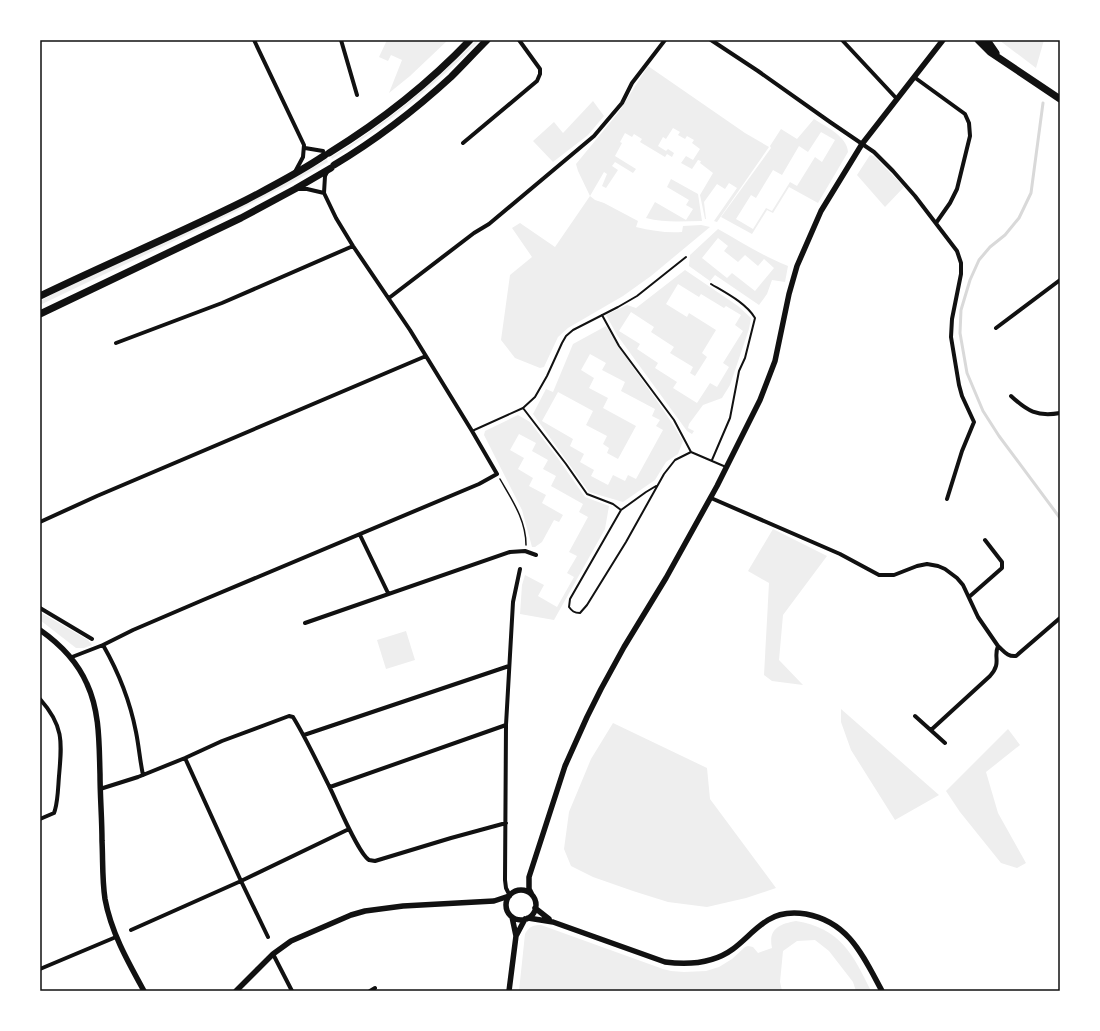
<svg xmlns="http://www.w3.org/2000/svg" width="1100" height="1031" font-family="'Alegreya Sans',sans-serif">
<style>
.green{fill:#eee;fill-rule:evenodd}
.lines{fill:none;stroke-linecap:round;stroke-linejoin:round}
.stream{stroke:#d9d9d9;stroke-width:3}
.path{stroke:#111;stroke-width:1.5}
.service{stroke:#111;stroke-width:2}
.minor{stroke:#111;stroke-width:4}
.tertiary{stroke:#111;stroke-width:5.5}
.primary{stroke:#111;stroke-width:7}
.neatline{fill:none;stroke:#111;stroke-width:1.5}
</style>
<rect width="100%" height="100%" fill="#fff"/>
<path class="green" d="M 387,40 L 448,40 L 410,76 L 389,93 L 402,60 L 391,55 L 388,61 L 379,57 Z
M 476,40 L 480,40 C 434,86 387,125 332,159 L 331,157 C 384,125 432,85 476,40 Z
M 999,40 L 1044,40 L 1036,68 Z
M 648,66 L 745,133 L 769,147 L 717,222 L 714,221 L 737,188 L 729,183 L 725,189 L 717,184 L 704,202 L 706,219 L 705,219 L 700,195 L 713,173 L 700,163 L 701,161 L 698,160 L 692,169 L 681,163 L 686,156 L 693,160 L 700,149 L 692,143 L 694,140 L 687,136 L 685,139 L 678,135 L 680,132 L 673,128 L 666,139 L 663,137 L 658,146 L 666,151 L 668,149 L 674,153 L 672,157 L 667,154 L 665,157 L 640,142 L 642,139 L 634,134 L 632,137 L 625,133 L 620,142 L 622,143 L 615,156 L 636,169 L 633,173 L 615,162 L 612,166 L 618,170 L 606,188 L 602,186 L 607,174 L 604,172 L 590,196 L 595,200 L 604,203 L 638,221 L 636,227 C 652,231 667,233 682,232 L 683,226 L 701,225 L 710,227 L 651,276 L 623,296 L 568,328 L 558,337 L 544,367 L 540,368 L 515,358 L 501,340 L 510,275 L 532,257 L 512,228 L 520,223 L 555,247 L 590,196 L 578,171 L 576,164 L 618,113 Z
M 593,101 L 604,116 L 588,135 L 553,162 L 533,141 L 554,122 L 563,133 Z
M 814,119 C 826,127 847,136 848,152 L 818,203 L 789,187 L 773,213 L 767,210 L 752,234 L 721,217 L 771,148 L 770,146 L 781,129 L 797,139 ZM 821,132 L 835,140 L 822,162 L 815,157 L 797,186 L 790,182 L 772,211 L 766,208 L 753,229 L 736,219 L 751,195 L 756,198 L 773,170 L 782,175 L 799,146 L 808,152 Z
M 870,155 L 874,156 L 904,187 L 885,207 L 857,175 Z
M 327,159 L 328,162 L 286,186 L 235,212 L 40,305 L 40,301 L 65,287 C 153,247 243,209 327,159 Z
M 671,179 L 698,194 L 702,221 C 683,221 665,223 646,218 L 655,202 L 686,220 L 693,209 L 686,205 L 689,200 L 667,187 Z
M 718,229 C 741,242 763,256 788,266 L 785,282 L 772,280 L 767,294 L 759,305 L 715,275 L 710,281 L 689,266 L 690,255 ZM 718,238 L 728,246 L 724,251 L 738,262 L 745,255 L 758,266 L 764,259 L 774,268 L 755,291 L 732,273 L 727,278 L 702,258 Z
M 685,270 L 738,306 L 751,318 L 749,329 L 730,385 L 722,398 L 703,405 L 689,424 L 688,428 L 694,431 L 692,434 L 687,431 L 617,335 L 606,315 L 627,305 L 636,308 ZM 678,284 L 699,297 L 701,294 L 724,308 L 726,306 L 741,315 L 735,325 L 743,331 L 723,363 L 729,367 L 717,387 L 710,383 L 697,403 L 673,388 L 677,382 L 655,368 L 658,363 L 637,349 L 640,344 L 619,331 L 631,312 L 654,327 L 651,332 L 674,347 L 670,353 L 693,367 L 690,373 L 695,376 L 707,357 L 702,353 L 716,330 L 689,313 L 687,317 L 666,304 Z
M 606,326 C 629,366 660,401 683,441 L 678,454 L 666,462 L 655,480 L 623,502 L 589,492 L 533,414 L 546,389 L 553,392 L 573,344 ZM 590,354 L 606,363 L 602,370 L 625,382 L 621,391 L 655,409 L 652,416 L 660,420 L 656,426 L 663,430 L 636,479 L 628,475 L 625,481 L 613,475 L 608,485 L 591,476 L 594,470 L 580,462 L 584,454 L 570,446 L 573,439 L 542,421 L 558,392 L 593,411 L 586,425 L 607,436 L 603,444 L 609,448 L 607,453 L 618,459 L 636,426 L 603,408 L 608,398 L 589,388 L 594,378 L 581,370 Z
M 518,415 L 530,422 L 557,457 L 585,497 L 609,506 L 605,529 L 554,620 L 520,614 L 522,585 L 525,575 L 544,585 L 538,596 L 557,607 L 574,577 L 567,573 L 577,556 L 569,552 L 588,517 L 579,512 L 583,504 L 551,486 L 556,476 L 543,469 L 548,460 L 532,451 L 536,443 L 519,434 L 510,450 L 524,458 L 518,469 L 533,478 L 529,486 L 546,495 L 542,503 L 563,515 L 559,522 L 554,520 L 542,542 L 535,547 L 532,547 L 522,510 L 484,435 L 485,431 Z
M 773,529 L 827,556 L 783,615 L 779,660 L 803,685 L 772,681 L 764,675 L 769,583 L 748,571 Z
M 40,612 L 88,640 L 92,645 L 84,648 L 76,648 L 40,620 Z
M 406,631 L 415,660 L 386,669 L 377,640 Z
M 841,709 L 939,795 L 895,820 L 851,750 L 841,722 Z
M 613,723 L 707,768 L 710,799 L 776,888 L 746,898 L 707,907 L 668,902 L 633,891 L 593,877 L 571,866 L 564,849 L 569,812 L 591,759 Z
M 1008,729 L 1020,745 L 986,772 L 998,813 L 1026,863 L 1017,868 L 1001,863 L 960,812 L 946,791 Z
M 796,921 C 840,928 853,954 871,991 L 856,991 L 853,982 L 829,951 L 815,940 L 797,941 L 783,951 L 780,982 L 782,991 L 519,991 L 525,934 C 529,927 532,925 541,925 L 663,969 L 671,971 L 684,972 L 706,971 L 719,967 L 732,959 L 745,947 L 748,946 L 753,947 L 758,953 L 772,948 C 768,929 779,924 796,921 Z"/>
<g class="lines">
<path class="stream" d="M 1043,103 L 1031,193 L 1019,218 L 1005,235 L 990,247 L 979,260 L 970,280 L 961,310 L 960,333 L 967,373 L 983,411 L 999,436 L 1060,518"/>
<path class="path" d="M 500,479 C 512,500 526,520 526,545"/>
<path class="service" d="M 711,284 C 726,293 746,303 755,318 L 745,358 L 739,371 L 730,418 L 712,460
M 602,315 L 619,346 L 674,420 L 691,452
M 523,408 L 566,464 L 587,494 L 613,504 L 621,510
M 472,431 L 523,408 L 535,397 L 547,376 L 562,343 L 566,336 L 573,330 L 618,307 L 637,296 L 686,257
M 656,486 L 646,492 L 621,510 L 570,599 L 569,607 C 572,611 574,613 580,613 L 587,605 L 626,542 L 664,474 L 675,460 L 691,452 L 726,467"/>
<path class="minor" d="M 254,40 L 304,145 L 303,157 L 295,172
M 341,40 L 357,95
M 711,40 L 758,71 L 830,122 L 874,152 L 893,171 L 915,196 L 957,251 L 961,263 L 961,274 L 952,319 L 951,337 L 959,385 L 962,396 L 974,422 L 962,451 L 947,499
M 842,40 L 897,99
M 914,77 L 965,114 L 969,123 L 970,136 L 957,189 L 950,203 L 936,223
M 463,143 L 537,81 L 540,74 L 540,69 L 519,40
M 305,148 L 323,151
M 296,189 L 307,189 L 324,193
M 389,298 L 474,233 L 489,224 L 594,136 L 622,103 L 632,83 L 665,40
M 996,328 L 1060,280
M 116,343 L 222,303 L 353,246
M 1011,396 C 1027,411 1037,417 1060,413
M 711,498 L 840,554 L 879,575 L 894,575 L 917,566 L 927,564 L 938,566 L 945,569 L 957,578 L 963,585 L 978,617 L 998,646 C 993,657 1002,663 990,676 L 931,730
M 40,522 L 97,496 L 426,356
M 360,535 L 388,593
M 969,597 L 1002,568 L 1002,562 L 985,540
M 40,608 L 92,639
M 305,623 L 510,552 L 525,551 L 536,555
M 103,645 C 119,673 130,701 136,732 C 139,747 140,761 143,775
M 998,646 C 1004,651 1007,657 1016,656 L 1060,618
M 72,657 L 103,645 L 133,630 L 203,600 L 479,484 L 497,474 L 472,431 L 410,330 L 353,246 L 336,218 L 324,193 L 325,176 L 328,170
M 40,699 C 64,726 62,742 59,776 C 58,788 58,800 55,810 L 54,813 L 40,819
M 915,716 L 945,743
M 304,735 L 509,666
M 185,758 L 241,881 L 268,937
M 330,787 L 506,725
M 100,789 L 138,777 L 185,758 L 222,741 L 289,716 L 293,717 C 307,740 318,764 330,788 C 337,802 358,853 369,860 L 375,861 L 451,838 L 506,823
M 510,896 L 506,888 L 505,880 L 506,725 L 513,602 L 520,569
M 131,930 L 241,881 L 349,829
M 273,954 L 292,991
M 40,969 L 116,937
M 370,991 L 375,988"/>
<path class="tertiary" d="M 40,630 C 60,644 77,661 87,684 C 100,712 99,744 100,774 C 100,796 102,819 102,841 C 103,861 102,879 105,899 C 111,932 128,962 144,991
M506 905a15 15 0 1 1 30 0a15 15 0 1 1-30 0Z
M 532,895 L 529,889 L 529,877 L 565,766 L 587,717 L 601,689 L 624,647 L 666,578 L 717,486 L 760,400 L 775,361 L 789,294 L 797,266 L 821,211 L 862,144 L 943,40
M 535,908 L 549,919
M 528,918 L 553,922 L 665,962 C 688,965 714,963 733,949 C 745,940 755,928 768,920 C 779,913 793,912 806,914 C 849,922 863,956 882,991
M 516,936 L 525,919
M 236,991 L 273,954 L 291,941 L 351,915 L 365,911 L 403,906 L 494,901 L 509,896
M 509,991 L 516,936 L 512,917"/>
<path class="primary" d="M 978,40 L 990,52 L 1060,99
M 987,40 L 996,53
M 329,153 C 381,121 428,84 470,40
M 334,165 C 376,140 415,110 451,77 C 463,65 475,52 487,40
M 40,296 C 108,263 178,234 246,200 C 273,186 300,172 325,155
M 40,314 L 241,218 L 295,189 L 331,168"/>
</g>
<rect width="1100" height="1031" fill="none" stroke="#ffffff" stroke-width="82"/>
<rect x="41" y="41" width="1018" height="949" class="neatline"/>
</svg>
